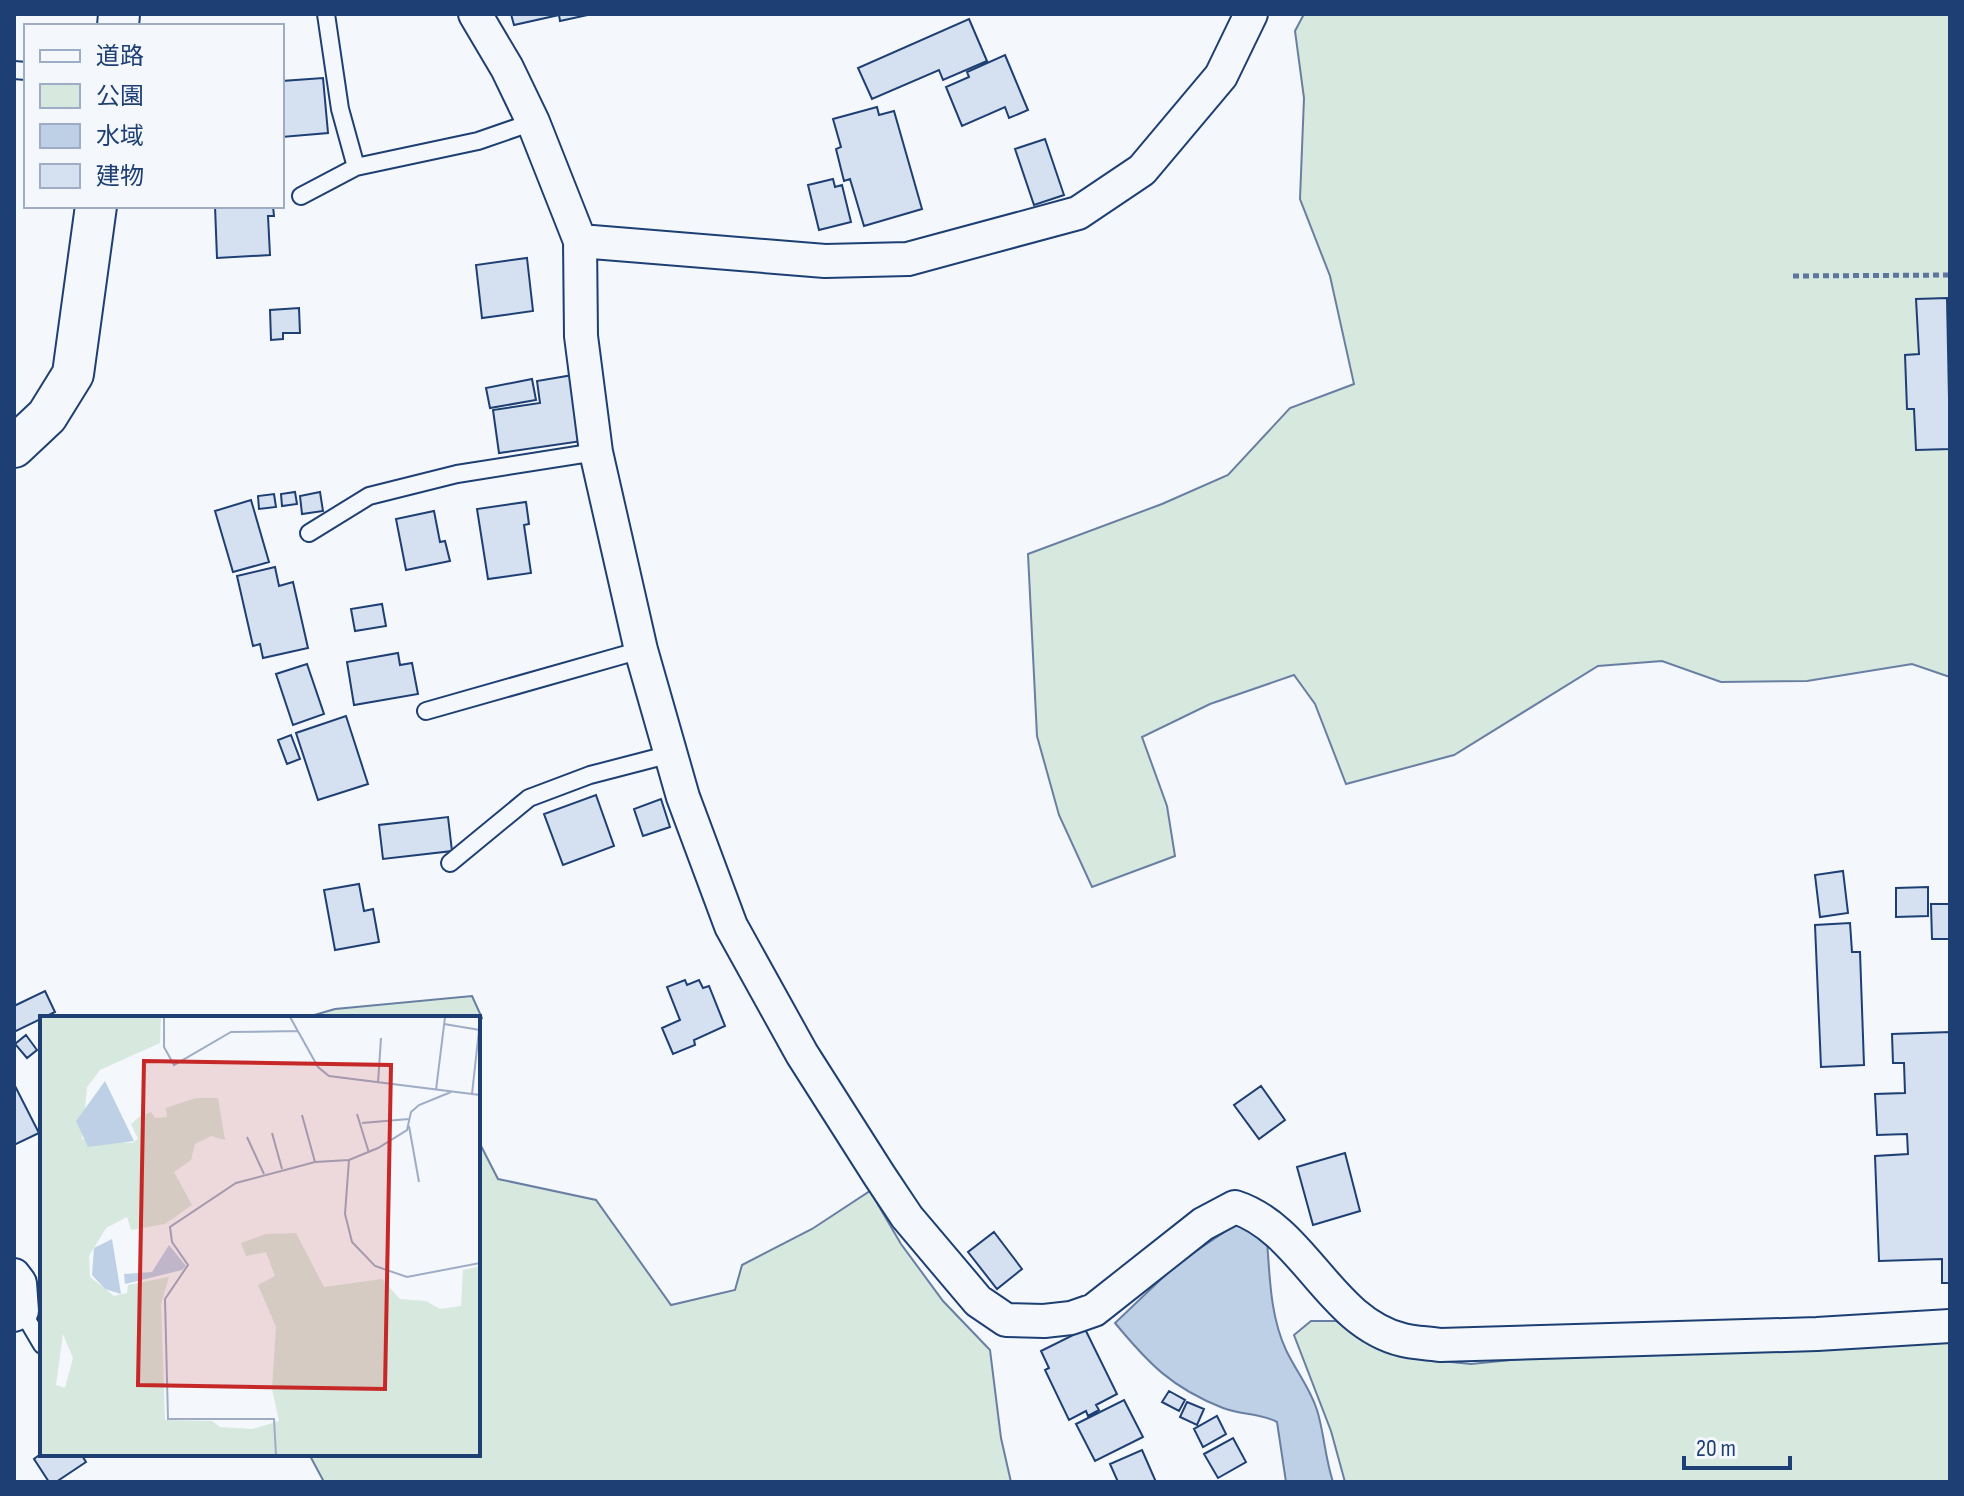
<svg xmlns="http://www.w3.org/2000/svg" width="1964" height="1496" font-family="'Sofia Sans Condensed','Noto Sans JP',sans-serif">
<style>
.green{fill:#d7e8df;stroke:#687fa3;stroke-width:2}
.water{fill:#bed0e5;stroke:#687fa3;stroke-width:2}
.building{fill:#d5e0f0;stroke:#1d3f73;stroke-width:2}
.lines{fill:none;stroke-linecap:round;stroke-linejoin:round}
.service-casing{stroke:#1d3f73;stroke-width:20}
.minor-casing{stroke:#1d3f73;stroke-width:36}
.tertiary-casing{stroke:#1d3f73;stroke-width:44}
.path{stroke:#5e769c;stroke-width:5;stroke-dasharray:6 4;stroke-linecap:butt}
.service{stroke:#f4f7fb;stroke-width:16}
.minor{stroke:#f4f7fb;stroke-width:32}
.tertiary{stroke:#f4f7fb;stroke-width:40}
.inset-road{fill:none;stroke:#9eadc5;stroke-width:2}
.view{fill:#c62828;fill-opacity:0.15;stroke:#c62828;stroke-width:4}
.inset-edge{fill:none;stroke:#1d3f73;stroke-width:4}
</style>
<rect width="100%" height="100%" fill="#f4f7fb"/>
<path class="green" d="M 1304,14 L 1950,14 L 1950,677 L 1912,664 L 1807,681 L 1721,682 L 1662,661 L 1598,666 L 1454,755 L 1346,784 L 1315,704 L 1294,675 L 1210,704 L 1142,737 L 1167,806 L 1175,856 L 1092,887 L 1059,815 L 1037,736 L 1028,554 L 1162,504 L 1228,475 L 1290,408 L 1354,384 L 1330,276 L 1300,199 L 1304,98 L 1295,31 Z
M 472,996 L 482,1018 L 478,1025 L 478,1018 L 304,1018 L 335,1009 Z
M 478,1140 L 498,1179 L 596,1200 L 671,1305 L 735,1290 L 742,1265 L 812,1229 L 870,1191 L 901,1244 L 943,1301 L 990,1350 L 1001,1438 L 1011,1482 L 324,1482 L 309,1454 L 478,1454 Z
M 1311,1321 L 1336,1321 L 1362,1339 L 1391,1353 L 1421,1359 L 1471,1364 L 1610,1350 L 1950,1338 L 1950,1482 L 1345,1482 L 1331,1431 L 1294,1335 Z"/>
<path class="water" d="M 1241,1221 L 1267,1241 C 1270,1278 1270,1315 1286,1350 C 1296,1371 1310,1388 1317,1410 C 1324,1432 1325,1458 1333,1482 L 1286,1482 L 1277,1422 C 1260,1413 1241,1415 1223,1408 C 1172,1388 1149,1364 1115,1323 L 1178,1263 Z"/>
<path class="building" d="M 511,14 L 592,14 L 560,21 L 559,15 L 514,25 Z
M 969,19 L 987,61 L 943,80 L 939,70 L 872,99 L 858,68 Z
M 1005,55 L 1028,110 L 1009,118 L 1005,107 L 962,126 L 946,87 L 969,77 L 967,72 Z
M 323,78 L 328,133 L 282,137 L 282,81 Z
M 877,107 L 879,115 L 894,111 L 922,209 L 864,226 L 850,179 L 844,181 L 836,149 L 841,147 L 833,119 Z
M 1045,139 L 1064,195 L 1034,205 L 1015,149 Z
M 833,179 L 835,187 L 842,185 L 851,222 L 819,230 L 808,185 Z
M 215,206 L 273,206 L 274,216 L 268,216 L 270,255 L 217,258 Z
M 527,258 L 533,311 L 482,318 L 476,265 Z
M 1947,298 L 1950,449 L 1916,450 L 1914,409 L 1907,409 L 1905,355 L 1919,354 L 1916,299 Z
M 299,308 L 300,333 L 283,333 L 283,339 L 271,340 L 270,310 Z
M 573,375 L 582,441 L 499,453 L 493,410 L 540,403 L 537,381 Z
M 532,379 L 536,400 L 490,408 L 486,388 Z
M 295,492 L 297,504 L 282,506 L 281,494 Z
M 320,492 L 323,511 L 302,514 L 300,496 Z
M 274,494 L 276,507 L 259,509 L 258,496 Z
M 251,500 L 269,562 L 233,572 L 215,511 Z
M 526,502 L 529,524 L 524,525 L 531,573 L 488,579 L 477,509 Z
M 434,511 L 440,542 L 445,541 L 450,561 L 406,570 L 396,519 Z
M 275,567 L 279,586 L 293,582 L 308,648 L 263,658 L 260,644 L 253,646 L 237,576 Z
M 382,604 L 386,626 L 355,631 L 351,609 Z
M 398,653 L 400,665 L 412,663 L 418,694 L 354,705 L 347,662 Z
M 307,664 L 324,714 L 293,725 L 276,674 Z
M 346,716 L 368,784 L 318,800 L 296,733 Z
M 291,735 L 300,759 L 287,764 L 278,740 Z
M 596,795 L 614,846 L 563,865 L 544,814 Z
M 661,799 L 670,827 L 643,836 L 634,809 Z
M 448,817 L 452,851 L 383,859 L 379,825 Z
M 1843,871 L 1848,913 L 1820,917 L 1815,875 Z
M 359,884 L 364,911 L 373,909 L 379,942 L 335,950 L 324,890 Z
M 1928,887 L 1928,916 L 1896,917 L 1896,888 Z
M 1931,904 L 1950,904 L 1950,939 L 1932,939 Z
M 1850,923 L 1852,952 L 1860,952 L 1864,1065 L 1821,1067 L 1815,925 Z
M 685,980 L 687,985 L 699,980 L 703,988 L 709,986 L 725,1026 L 694,1040 L 695,1045 L 673,1054 L 662,1028 L 680,1020 L 667,987 Z
M 45,991 L 55,1012 L 14,1032 L 14,1006 Z
M 1950,1032 L 1950,1283 L 1942,1283 L 1942,1259 L 1879,1261 L 1875,1156 L 1908,1154 L 1907,1134 L 1877,1135 L 1875,1094 L 1905,1093 L 1904,1063 L 1893,1063 L 1892,1034 Z
M 26,1035 L 37,1050 L 27,1058 L 15,1044 Z
M 14,1084 L 39,1133 L 14,1145 Z
M 1261,1086 L 1285,1120 L 1259,1139 L 1234,1105 Z
M 1345,1153 L 1360,1211 L 1313,1225 L 1297,1167 Z
M 994,1232 L 1022,1269 L 997,1289 L 968,1252 Z
M 1085,1329 L 1117,1394 L 1096,1405 L 1099,1410 L 1088,1416 L 1086,1411 L 1069,1420 L 1045,1370 L 1049,1368 L 1041,1351 Z
M 1169,1391 L 1185,1400 L 1179,1411 L 1162,1402 Z
M 1124,1400 L 1143,1437 L 1095,1461 L 1076,1424 Z
M 1187,1402 L 1204,1409 L 1197,1425 L 1180,1417 Z
M 1217,1416 L 1226,1434 L 1203,1447 L 1194,1429 Z
M 1233,1438 L 1246,1462 L 1218,1478 L 1204,1454 Z
M 1142,1450 L 1156,1482 L 1118,1482 L 1110,1464 Z
M 42,1453 L 81,1454 L 86,1462 L 56,1482 L 49,1482 L 34,1459 Z"/>
<g class="lines">
<g class="service-casing">
<path id="service" d="M 326,14 L 340,109 L 356,167
M 14,70 L 26,71
M 301,196 L 356,167 L 478,141 L 533,122
M 309,533 L 369,496 L 457,474 L 596,452
M 426,711 L 641,650
M 450,863 L 529,798 L 590,775 L 671,754
M 22,1311 L 42,1345"/>
</g>
<g class="minor-casing">
<path id="minor" d="M 475,14 L 507,68 L 533,122 L 580,241 L 581,336 L 596,452 L 641,650 L 683,797 L 731,926 L 802,1054 L 879,1175 L 907,1217 L 978,1301 L 1006,1320 L 1044,1321 L 1071,1318 L 1094,1310 L 1203,1224 L 1235,1207 C 1305,1230 1329,1322 1403,1340 C 1415,1343 1428,1343 1440,1345 L 1817,1334 L 1950,1326
M 580,241 L 825,261 L 908,259 L 1078,213 L 1142,170 L 1221,76 L 1251,14
M 14,1275 L 20,1283 L 22,1311 L 14,1315"/>
</g>
<g class="tertiary-casing">
<path id="tertiary" d="M 118,26 L 119,14
M 14,447 L 47,416 L 73,374 L 96,206"/>
</g>
<path class="path" d="M 1793,276 L 1950,275"/>
<use href="#service" class="service"/>
<use href="#minor" class="minor"/>
<use href="#tertiary" class="tertiary"/>
</g>
<g transform="translate(40 1016)">
<rect width="440" height="440" fill="#f4f7fb"/>
<path d="M 0,1 L 121,1 L 120,27 L 60,54 L 47,71 L 42,123 L 92,127 L 98,123 L 91,108 L 99,101 L 111,96 L 115,102 L 127,101 L 126,92 L 156,82 L 178,82 L 185,124 L 171,120 L 155,128 L 151,144 L 134,156 L 152,189 L 125,208 L 91,214 L 87,201 L 66,212 L 49,240 L 50,261 L 74,280 L 87,277 L 88,269 L 129,261 L 121,288 L 125,404 L 172,405 L 180,411 L 212,413 L 239,405 L 232,373 L 236,311 L 218,269 L 235,260 L 226,236 L 206,240 L 201,227 L 226,218 L 256,217 L 284,271 L 342,263 L 360,283 L 386,285 L 400,293 L 421,290 L 423,254 L 440,250 L 440,439 L 0,439 ZM 23,318 L 33,342 L 25,372 L 16,369 Z" fill="#d7e8df" fill-rule="evenodd"/>
<path d="M 65,65 L 94,125 L 48,131 L 36,105 ZM 72,223 L 81,278 L 65,273 L 52,259 L 54,232 ZM 129,229 L 146,250 L 142,254 L 85,268 L 84,258 L 112,256 Z" fill="#bed0e5"/>
<path class="inset-road" d="M 124,1 L 124,31 L 134,49 L 191,16 L 258,15M 250,1 L 278,51 L 289,60 L 440,79M 404,8 L 440,14M 338,67 L 341,22M 396,74 L 405,1M 432,78 L 439,14M 317,98 L 329,137M 262,99 L 275,146M 322,107 L 369,103M 369,110 L 379,166M 232,117 L 242,153M 207,121 L 224,158M 309,144 L 305,198 L 312,226 L 335,250 L 367,261 L 440,247M 236,439 L 234,403 L 128,403 L 125,283 L 148,249 L 132,226 L 130,211 L 196,167 L 275,146 L 309,144 L 338,132 L 367,114 L 371,96 L 379,89 L 411,76"/>
<path class="view" d="M 104,45 L 351,49 L 345,373 L 98,369 Z"/>
<rect width="440" height="440" class="inset-edge"/>
</g>
<rect width="1964" height="1496" fill="none" stroke="#1d3f73" stroke-width="32"/>
<rect x="24" y="24" width="260" height="184" fill="#f4f7fb" stroke="#9eadc5" stroke-width="2"/>
<rect x="40" y="50" width="40" height="12" fill="#f4f7fb" stroke="#9eadc5" stroke-width="2"/>
<text x="96" y="64" font-size="24" fill="#1d3f73">道路</text>
<rect x="40" y="84" width="40" height="24" fill="#d7e8df" stroke="#9eadc5" stroke-width="2"/>
<text x="96" y="104" font-size="24" fill="#1d3f73">公園</text>
<rect x="40" y="124" width="40" height="24" fill="#bed0e5" stroke="#9eadc5" stroke-width="2"/>
<text x="96" y="144" font-size="24" fill="#1d3f73">水域</text>
<rect x="40" y="164" width="40" height="24" fill="#d5e0f0" stroke="#9eadc5" stroke-width="2"/>
<text x="96" y="184" font-size="24" fill="#1d3f73">建物</text>
<path d="M1684 1456v12h106v-12" fill="none" stroke="#1d3f73" stroke-width="4"/>
<text x="1696" y="1456" font-size="24" fill="#1d3f73" stroke="#f4f7fb" stroke-width="6" paint-order="stroke">20 m</text>
</svg>
